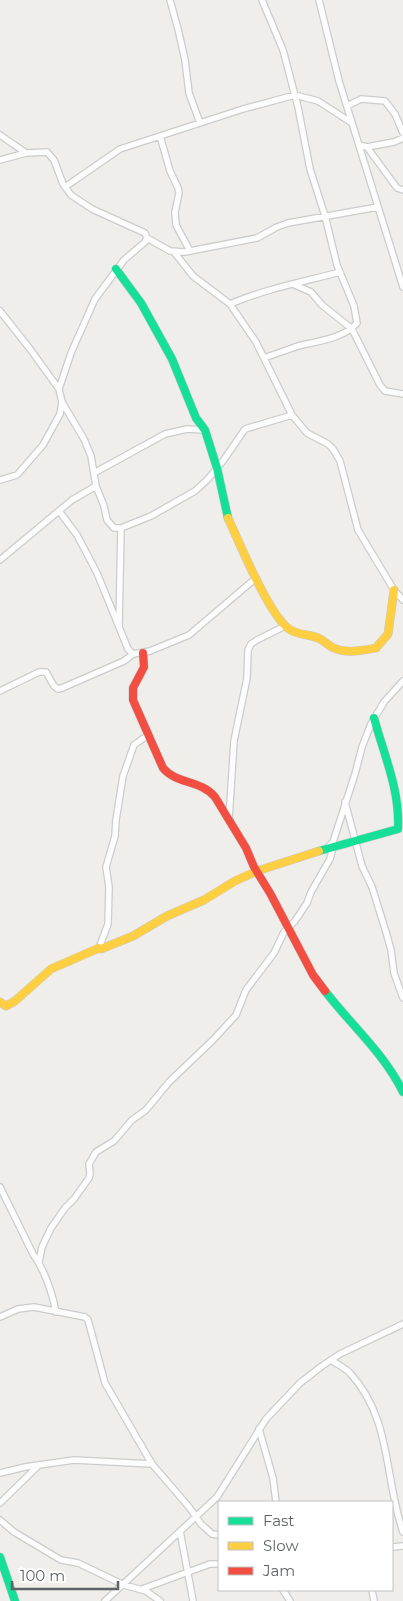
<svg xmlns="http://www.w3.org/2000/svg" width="403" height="1601" font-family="Montserrat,sans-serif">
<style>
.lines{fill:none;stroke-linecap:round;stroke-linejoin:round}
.street-casing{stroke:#cbcccc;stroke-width:8}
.fast-casing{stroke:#cacacb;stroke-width:9}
.slow-casing{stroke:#cacacb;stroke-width:9}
.jam-casing{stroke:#cacacb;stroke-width:9}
.street{stroke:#fdfcfc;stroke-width:5.5}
.fast{stroke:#16e098;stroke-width:8}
.slow{stroke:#ffcf43;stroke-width:8}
.jam{stroke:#f24e42;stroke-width:8}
</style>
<rect width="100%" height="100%" fill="#efeeea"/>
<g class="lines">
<g class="street-casing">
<path id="street" d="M 170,0 L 178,29 L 185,60 L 189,93 L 200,123
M 262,0 L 283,50 L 298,107 L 310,169 L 325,216 L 337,265 L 354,306 L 357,323 C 343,339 318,341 298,346 C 287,350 275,354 264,358
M 319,0 L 339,81 L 403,287
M 347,106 L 361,99 L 385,101 L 395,114 L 403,133
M 0,135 L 26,153
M 160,136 L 170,171 L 178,188 L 179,193 L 175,212 L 176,225 L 190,251
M 359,145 L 367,147 L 397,188 L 403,190
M 367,147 L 394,142 L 403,138
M 0,160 L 26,153 L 47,152 L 54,160 L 63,184 L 71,195 L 92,209 L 145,233 L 147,238 L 145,242 L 124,260 L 95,299 L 71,353 L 59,389
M 65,187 L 120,149 L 243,109 L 295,95 L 318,101 L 352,123
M 147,238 L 170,251 L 185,252 L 257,238 L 277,227 L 288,223 L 378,207
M 174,252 L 193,276 L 230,304 L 256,342 L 292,415 L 307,433 L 328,444 L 333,449 L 340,461 L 358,530 L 394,590 L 403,600
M 295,285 L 311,292 L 322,305 L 352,329 L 380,385 L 385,391 L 403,394
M 230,304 C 265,289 303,282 340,272
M 0,311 L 30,349 L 59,389 L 62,402 L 84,439 L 91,456 L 96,486 L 104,506 L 107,520 L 114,528 L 121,528 L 151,516 L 195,491 L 207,480 L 223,461 L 245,429 L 292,415
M 94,473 L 165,434 L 187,429 L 205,430
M 0,480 L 17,475 L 43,445 L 60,414 L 62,402
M 59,511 L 77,535 L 97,573 L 128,649 L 133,654 L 150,651 L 189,635 L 256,578
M 0,560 L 72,500 L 96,486
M 119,626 L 121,528
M 0,691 L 39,672 L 46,672 L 54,686 L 58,689 L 62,688 L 124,661 L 133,654
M 345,802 L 362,866 L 372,887 L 386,932 L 391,950 L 394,973 L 403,998
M 229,819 L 234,741 L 247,678 L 248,650 L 251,644 L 257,640 L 285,626
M 328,847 L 333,842 L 355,774 L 362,747 L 371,724 L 384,702 L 403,681
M 99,948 L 108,924 L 109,887 L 106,867 L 115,836 L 116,820 L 123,776 L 134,745 L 148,735
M 0,1187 L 33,1254 C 45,1271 52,1292 56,1312
M 39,1262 L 42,1247 L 51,1228 L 65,1208 L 74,1199 L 89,1178 L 90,1174 L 89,1164 L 96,1152 L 114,1141 L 132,1120 L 146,1110 L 169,1082 L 213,1040 L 236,1015 L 246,990 L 274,953 L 284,932 L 295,921 L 307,903 L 311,892 L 330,859 L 333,847
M 0,1317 L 18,1309 L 34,1307 L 85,1317 L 88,1320 L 105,1383 L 152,1464 L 189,1507 L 201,1524 L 212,1534 L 219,1535
M 331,1360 C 337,1364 345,1368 350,1373 C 392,1419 384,1477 403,1532
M 259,1429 L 273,1478 L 276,1502
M 0,1473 L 25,1467 L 74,1460 L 152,1464
M 0,1503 L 39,1465
M 0,1520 L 14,1532 L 61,1560 L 78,1563 L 124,1585 L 146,1591 L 160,1601
M 180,1531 L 193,1601
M 392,1547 L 403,1546
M 142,1589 L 210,1564 L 219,1564
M 283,1590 L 290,1601
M 372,1590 L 374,1601
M 105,1601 L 217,1497 L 266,1419 L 300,1383 L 322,1366 L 340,1354 L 403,1324"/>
</g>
<g class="fast-casing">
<path id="fast" d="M 116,269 L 141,303 L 172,359 L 196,418 L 205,430 L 217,468 L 228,518
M 319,851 L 398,829 C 400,790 384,755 374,718
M 325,991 C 351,1025 384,1053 403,1092
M 0,1557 L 15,1601"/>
</g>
<g class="slow-casing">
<path id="slow" d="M 228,518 C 239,542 269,615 289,629 C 297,635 308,634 318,638 C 324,640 328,646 334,648 C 346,654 363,650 376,648 L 388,634 L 394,590
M 0,1002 L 6,1006 L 15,1001 L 51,969 L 99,948 L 101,949 L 133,936 L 167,916 L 204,900 L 235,881 L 257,871 L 319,851"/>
</g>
<g class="jam-casing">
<path id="jam" d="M 143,653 L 144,667 L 133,688 L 133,700 L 163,768 C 176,784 201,780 215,797 L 246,848 L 254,867 L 270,893 L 313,975 L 325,991"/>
</g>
<use href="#street" class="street"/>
<use href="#fast" class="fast"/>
<use href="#slow" class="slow"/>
<use href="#jam" class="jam"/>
</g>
<rect x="218" y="1501" width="175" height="90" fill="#ffffff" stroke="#bfc1c3"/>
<rect x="228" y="1517" width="25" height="8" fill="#16e098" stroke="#bfc1c3"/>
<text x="263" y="1526" font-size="15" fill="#5f6368">Fast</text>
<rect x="228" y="1542" width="25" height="8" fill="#ffcf43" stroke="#bfc1c3"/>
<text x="263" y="1551" font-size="15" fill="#5f6368">Slow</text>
<rect x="228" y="1567" width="25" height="8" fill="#f24e42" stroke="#bfc1c3"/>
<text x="263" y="1576" font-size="15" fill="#5f6368">Jam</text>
<path d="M12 1581v8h106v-8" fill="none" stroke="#5f6368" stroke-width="2.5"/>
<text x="20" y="1581" font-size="15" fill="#5f6368" stroke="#ffffff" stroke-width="4" paint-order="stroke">100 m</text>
</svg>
